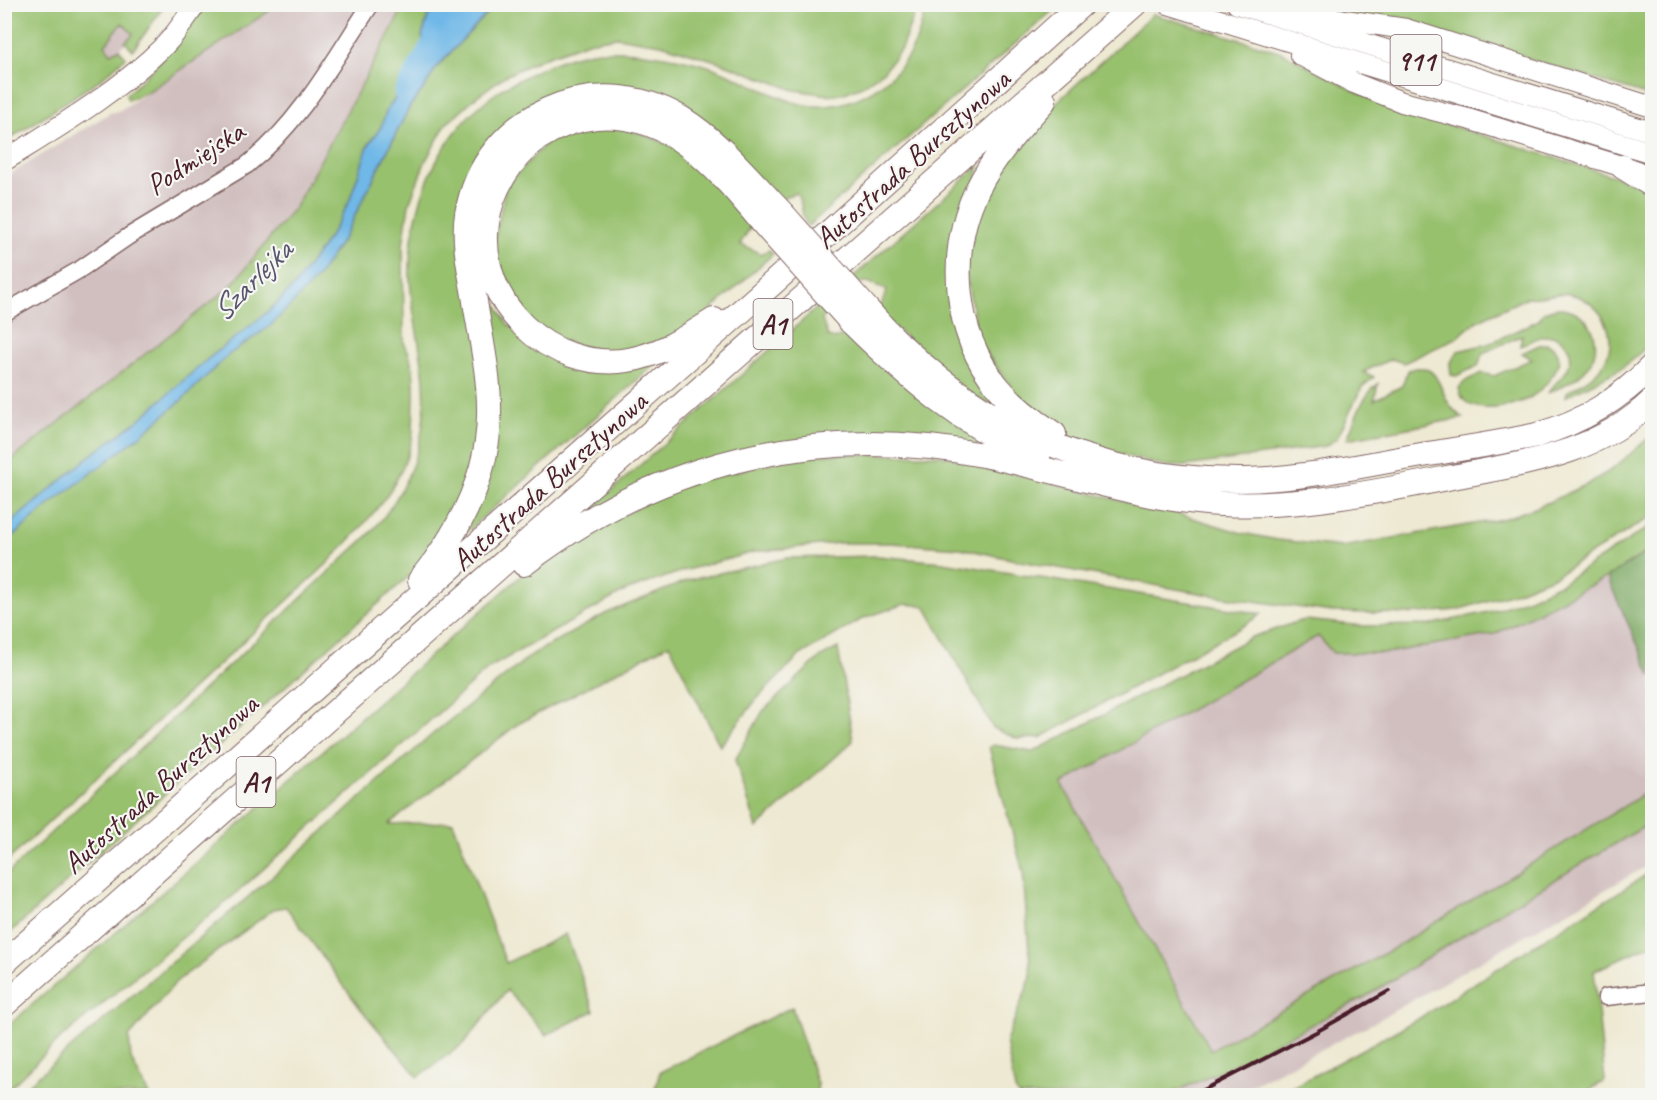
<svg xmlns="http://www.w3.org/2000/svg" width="1657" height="1100" font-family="Caveat,sans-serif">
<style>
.industrial{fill:#d1bfbf}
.green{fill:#98c16e;stroke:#71704c;stroke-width:1.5}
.forest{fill:#7aa761;stroke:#626346;stroke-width:1.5}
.water{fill:#6fb8e7;stroke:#5c6c89;stroke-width:1.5}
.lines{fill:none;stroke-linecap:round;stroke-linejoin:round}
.river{stroke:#6fb8e7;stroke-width:22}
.minor-casing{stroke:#836665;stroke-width:19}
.major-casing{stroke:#836665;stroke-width:22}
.highway-casing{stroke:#836665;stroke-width:26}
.minor{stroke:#fff;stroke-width:16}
.major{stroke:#fff;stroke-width:20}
.highway{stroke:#fff;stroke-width:24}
.rail{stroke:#4a1f2b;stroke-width:4}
.highway-bridge-casing{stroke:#836665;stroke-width:26;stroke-linecap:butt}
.highway-bridge{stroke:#fff;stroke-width:24}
.labels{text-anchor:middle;stroke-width:4.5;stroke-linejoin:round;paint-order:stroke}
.shield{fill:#f6f6f2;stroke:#7e6067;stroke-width:1.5}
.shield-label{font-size:28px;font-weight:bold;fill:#4a1f2b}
.street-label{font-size:30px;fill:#4a1f2b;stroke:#f6f6f2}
.water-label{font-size:32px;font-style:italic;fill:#57556d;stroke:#f6f6f2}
</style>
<rect width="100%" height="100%" fill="#f6f6f2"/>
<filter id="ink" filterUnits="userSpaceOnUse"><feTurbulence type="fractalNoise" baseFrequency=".0167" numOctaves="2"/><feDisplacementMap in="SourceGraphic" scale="12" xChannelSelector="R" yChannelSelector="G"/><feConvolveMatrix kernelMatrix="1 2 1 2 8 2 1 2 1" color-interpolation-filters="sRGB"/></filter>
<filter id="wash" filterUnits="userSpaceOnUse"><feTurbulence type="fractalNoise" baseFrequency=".008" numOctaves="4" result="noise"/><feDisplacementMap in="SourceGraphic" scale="24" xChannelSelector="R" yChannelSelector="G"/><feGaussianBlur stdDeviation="1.35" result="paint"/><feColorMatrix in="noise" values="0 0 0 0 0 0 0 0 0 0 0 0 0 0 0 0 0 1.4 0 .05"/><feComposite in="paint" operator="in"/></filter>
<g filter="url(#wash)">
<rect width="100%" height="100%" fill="#eee9d2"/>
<path class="industrial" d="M 278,5 L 405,5 L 295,207 L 230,287 L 5,465 L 5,177 L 110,113 L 119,111 Z
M 122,23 L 134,34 L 119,49 L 111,53 L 105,45 Z
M 1607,577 L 1652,677 L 1652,789 L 1396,947 L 1211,1050 L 1062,784 L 1318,636 L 1494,634 Z
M 1652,822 L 1652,863 L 1373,1023 L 1233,1095 L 1168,1096 L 1217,1073 L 1365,997 L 1504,910 Z"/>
<path class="green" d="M 5,4 L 165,4 L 165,5 L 133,50 L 125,42 L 133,34 L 122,23 L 105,45 L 111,53 L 119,49 L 126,57 L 101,79 L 5,142 Z
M 204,5 L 278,5 L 149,91 L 128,100 L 126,95 L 154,68 Z
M 405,5 L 438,5 L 428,17 L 422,36 L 430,59 L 415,70 L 405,86 L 397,94 L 381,127 L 368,146 L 349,202 L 332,233 L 295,285 L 269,311 L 203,363 L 139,420 L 90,456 L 5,528 L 5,465 L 230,287 L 295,207 Z
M 495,5 L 918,5 L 901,49 L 884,71 L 862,86 L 842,94 L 829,95 L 794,90 L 719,62 L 661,44 L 616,37 L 588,42 L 545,57 L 505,76 L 476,97 L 446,124 L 425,162 L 409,204 L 403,245 L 404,343 C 414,360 415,382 414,401 C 413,414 414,427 412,439 C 401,491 362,526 327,564 L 5,863 L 5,543 L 49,505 L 136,439 L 183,399 L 228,355 L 270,326 L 295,301 L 319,275 L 344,237 L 410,106 L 424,88 L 436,68 Z
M 927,5 L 1059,5 L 808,226 C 800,217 804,206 797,193 L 786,196 L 780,201 L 677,107 L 485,154 L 483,406 L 463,500 L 417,569 L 5,937 L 5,876 L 349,553 C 359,544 370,535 378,524 C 401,497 419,458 423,423 C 429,375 416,338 411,292 C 405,238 423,171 458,129 C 467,116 486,100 499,91 C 507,85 517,81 526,76 C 545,66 565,57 587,53 C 618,46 678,57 708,66 C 737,76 764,92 793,102 C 842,118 898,86 917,39 C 921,28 923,16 927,5 Z
M 1290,5 L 1652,5 L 1652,97 L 1506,52 Z
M 1153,14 L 1282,52 L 1359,93 L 1404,111 L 1636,183 L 1652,194 L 1652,340 L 1650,344 L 1622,368 L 1565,397 L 1567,392 C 1580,384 1594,378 1603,364 C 1621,338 1602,302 1573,295 C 1557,290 1543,300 1528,297 L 1477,321 L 1456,338 L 1404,363 L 1391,359 L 1363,372 L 1374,377 L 1362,387 L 1337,438 L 1326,446 L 1186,466 L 1163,466 L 1090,446 L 1059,431 L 1023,403 L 979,342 L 965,271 L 981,200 L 1032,125 Z
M 614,124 L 685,150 L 753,223 L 740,244 L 761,254 L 769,250 L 773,254 L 700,320 L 667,339 L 609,355 L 554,342 L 511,303 L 493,247 L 506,186 L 550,139 Z
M 979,166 L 953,302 L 1035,430 L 967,392 L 875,310 L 882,303 L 887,290 L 868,282 L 859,283 L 853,277 Z
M 478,271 L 508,325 L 653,366 L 464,534 L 482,491 Z
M 820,305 L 826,313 L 822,320 L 828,337 L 835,339 L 850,332 L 1010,453 L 837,439 L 584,515 Z
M 1556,308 C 1587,306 1608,342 1587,368 C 1579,378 1560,388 1548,393 C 1553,384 1564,377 1568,368 C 1576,352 1563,334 1546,336 C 1537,337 1528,342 1520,346 L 1522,335 L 1483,353 L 1478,366 L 1456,376 L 1451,375 L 1450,364 L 1458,351 L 1488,344 L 1539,320 L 1544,312 Z
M 1547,344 C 1575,355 1546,388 1531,397 C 1512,408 1463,419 1459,388 L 1465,381 L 1482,373 L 1494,376 L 1532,359 L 1522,353 L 1539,345 Z
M 1416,368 C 1438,365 1440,390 1449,404 C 1453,410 1457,414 1463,418 L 1347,439 C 1355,420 1361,397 1378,384 L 1374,400 L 1402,386 L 1408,370 Z
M 1652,435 L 1652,516 L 1555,576 L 1513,593 L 1457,610 L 1408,614 L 1332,612 L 1210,595 L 1025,562 L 960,548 L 892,543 L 839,543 L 754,552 L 683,571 L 625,591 L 489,668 L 233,896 L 61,1038 L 11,1087 L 4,1095 L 4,1029 L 188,870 L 524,573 L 550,553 L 683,484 L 808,454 L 941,455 L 1118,500 L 1166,510 L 1242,533 L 1278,540 L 1342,547 L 1502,519 L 1538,507 L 1590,483 L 1614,468 Z
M 1652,525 L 1652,549 L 1607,577 L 1495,634 L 1386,653 L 1333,653 L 1318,636 L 1062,784 L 1211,1050 L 1396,947 L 1652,789 L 1652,822 L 1504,910 L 1365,997 L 1217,1073 L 1168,1095 L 1019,1096 L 1015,1090 L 1006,1041 L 1031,977 L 1023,872 L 989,747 L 994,745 L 1033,752 L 1252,637 L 1297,622 L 1305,620 L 1364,626 L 1429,625 L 1493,611 L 1529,598 L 1562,583 Z
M 877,556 L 943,562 L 1261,614 L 1240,628 L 1040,738 L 1017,739 L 993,728 L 925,606 L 905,604 L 864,618 L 800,655 L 756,700 L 720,746 L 669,644 L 518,724 L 389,824 L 453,822 L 506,963 L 566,934 L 594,1011 L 546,1035 L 507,990 L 463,1044 L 418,1077 L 360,1008 L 286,907 L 274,909 L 177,981 L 129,1037 L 131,1059 L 149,1095 L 25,1095 L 24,1092 L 31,1082 L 275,874 L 435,732 L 533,654 L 607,613 L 689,580 L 787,558 Z
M 838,648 L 853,741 L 757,828 L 735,760 L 763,711 L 819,658 Z
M 1652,871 L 1652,944 L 1594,971 L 1605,1081 L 1581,1095 L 1278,1095 L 1418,1019 Z
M 792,1007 L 817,1084 L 818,1095 L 653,1095 L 660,1072 Z"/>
<path class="forest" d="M 1652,549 L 1652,677 L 1607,577 Z"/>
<path class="water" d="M 439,4 L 495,5 L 436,68 L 424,88 L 410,106 L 344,237 L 319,275 L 295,301 L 270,326 L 228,355 L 183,399 L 136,439 L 49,505 L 5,543 L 5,528 L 90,456 L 139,420 L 203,363 L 269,311 L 295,285 L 332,233 L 349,202 L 368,146 L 381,127 L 387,109 L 405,86 L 415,70 L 430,59 L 422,36 L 428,17 Z"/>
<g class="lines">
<path class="river" d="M 405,93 L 430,48 L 460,4"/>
</g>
</g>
<g filter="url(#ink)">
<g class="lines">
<g class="minor-casing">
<path id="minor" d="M 4,313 L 79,270 L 129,236 L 247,165 C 300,123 334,60 371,4
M 1606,997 L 1652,992"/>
</g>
<g class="major-casing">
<path id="major" d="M 1168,4 L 1652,153
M 1237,4 L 1652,132
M 1297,13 L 1406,29 L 1652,107
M 1300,55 L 1354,83 L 1402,102 L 1468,119 L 1637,171
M 4,161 C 60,126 118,92 165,45 C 177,33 186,18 196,4"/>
</g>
<g class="highway-casing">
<path id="highway" d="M 1044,101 C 1020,128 994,156 978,188 C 947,250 953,333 998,387 C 1014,406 1034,421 1054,434
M 1623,167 L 1652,185
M 866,308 C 962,419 1089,480 1237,480 C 1291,480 1345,469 1399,459 C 1445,451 1491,445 1537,435 C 1583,422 1619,400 1652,366
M 714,320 C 687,337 660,355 628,360 C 549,372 476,303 487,223 C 491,191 511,158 537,139 C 555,127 575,119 596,117 C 674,110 723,176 768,229
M 851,322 C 911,381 960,424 1038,458
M 524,564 C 657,462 817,423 983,455 C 1054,469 1126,495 1197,502 C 1288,512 1380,491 1468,474 C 1537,461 1600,451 1652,401
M 420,580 C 458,534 488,478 489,416 C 490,380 482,344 476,308 C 472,278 462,245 467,214 C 484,114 595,67 681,118 C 720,142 751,181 783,214
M 4,963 L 774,282 L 1082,4
M 4,1005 L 1135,4"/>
</g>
<use href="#minor" class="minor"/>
<use href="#major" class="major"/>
<use href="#highway" class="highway"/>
<path class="rail" d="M 1192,1096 L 1316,1032 L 1389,991"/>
<g class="highway-bridge-casing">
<path id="highway-bridge" d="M 783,214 L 866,308
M 768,229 L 851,322"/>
</g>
<use href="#highway-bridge" class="highway-bridge"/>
</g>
</g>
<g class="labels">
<g class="shield">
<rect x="1390.5" y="35" width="51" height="50" rx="4.5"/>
<rect x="753.5" y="299" width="39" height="50" rx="4.5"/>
<rect x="236.5" y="757" width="39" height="50" rx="4.5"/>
</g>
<g class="shield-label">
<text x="1416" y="70">911</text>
<text x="773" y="334">A1</text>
<text x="256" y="792">A1</text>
</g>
<g class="street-label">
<text transform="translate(195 158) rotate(-33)" y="10">Podmiejska</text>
<text transform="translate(912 159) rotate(-42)" y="10">Autostrada Bursztynowa</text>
<text transform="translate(549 481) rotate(-42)" y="10">Autostrada Bursztynowa</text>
<text transform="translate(160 784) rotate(-42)" y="10">Autostrada Bursztynowa</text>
</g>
<g class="water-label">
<text transform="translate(251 280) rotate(-45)" y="11">Szarlejka</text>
</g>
</g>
<rect width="1657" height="1100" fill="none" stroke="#f6f6f2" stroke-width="24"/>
</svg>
